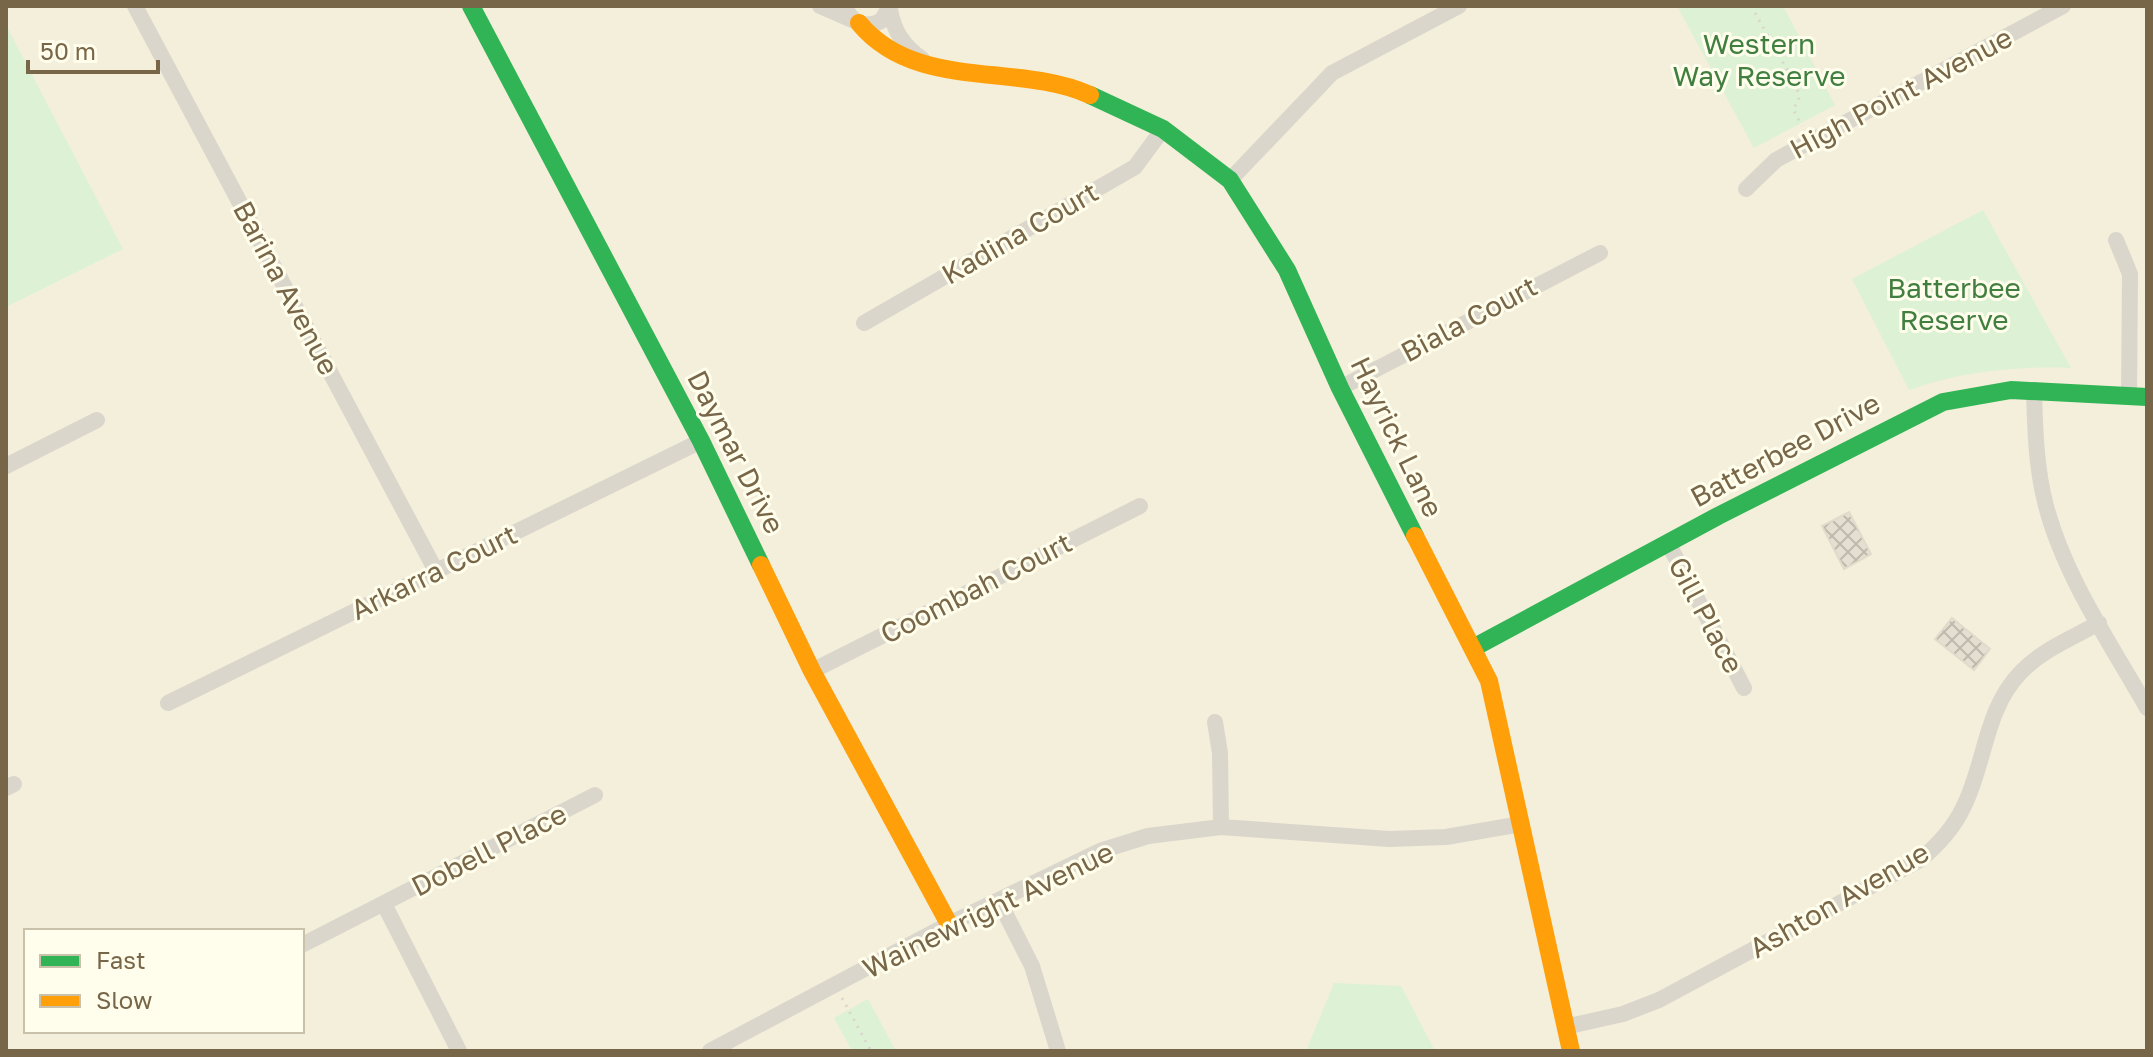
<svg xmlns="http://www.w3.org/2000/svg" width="2153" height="1057" font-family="'Golos Text',sans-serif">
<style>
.residential{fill:#f4efda;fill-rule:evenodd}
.green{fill:#ddf1d4}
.building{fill:url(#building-cross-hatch);stroke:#e1dbcc;stroke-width:2}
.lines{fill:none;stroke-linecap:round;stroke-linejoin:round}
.path{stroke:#dad6cd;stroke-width:3;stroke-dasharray:2 6;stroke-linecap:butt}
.street{stroke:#dad6cc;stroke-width:16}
.fast{stroke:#30b455;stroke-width:18}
.slow{stroke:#ff9f0a;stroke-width:18}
.labels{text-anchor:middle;stroke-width:6;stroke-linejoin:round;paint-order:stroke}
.park-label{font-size:28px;fill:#407f3f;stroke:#fffdec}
.street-label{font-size:28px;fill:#786648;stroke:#fffdec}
</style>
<defs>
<pattern id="building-cross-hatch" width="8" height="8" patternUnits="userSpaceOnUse" patternTransform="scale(2)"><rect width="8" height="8" fill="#e5dfd1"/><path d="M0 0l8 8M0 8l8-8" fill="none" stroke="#beb9ac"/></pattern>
</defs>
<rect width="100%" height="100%" fill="#f8f6ea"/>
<path class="residential" d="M 6,6 L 2147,6 L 2147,1051 L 6,1051 ZM 26,931 L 302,931 L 302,1031 L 26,1031 Z"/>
<path class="green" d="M 1677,6 L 1783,6 L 1835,105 L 1754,148 Z
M 6,25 L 123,249 L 6,307 Z
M 1983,210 L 2071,368 C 2015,366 1963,371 1909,390 L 1852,279 Z
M 1334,983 L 1401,986 L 1435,1051 L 1306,1051 Z
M 868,999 L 896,1051 L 852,1051 L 834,1018 Z"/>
<path class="building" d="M 1849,512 L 1871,554 L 1844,569 L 1822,526 Z
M 1952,618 L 1990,649 L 1974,670 L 1935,639 Z"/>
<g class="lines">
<path class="path" d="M 1751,6 L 1797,87 L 1799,100 L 1793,109 L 1802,126
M 6,78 L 6,98
M 842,998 L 871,1051"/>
<path class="street" d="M 135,6 L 436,571
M 820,6 L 852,20
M 845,6 C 851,23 865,29 881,21 L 890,6
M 890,9 C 894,32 903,45 922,59
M 1230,180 L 1332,73 L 1459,6
M 1746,189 L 1776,160 L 2063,6
M 2116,240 L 2130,274 L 2129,397
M 864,323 L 1135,167 L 1163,129
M 1340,388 L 1600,253
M 2034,390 C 2035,429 2036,468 2046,506 C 2065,578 2111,644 2147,708
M 6,466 L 97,420
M 1668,543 L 1744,688
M 812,671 L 1140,506
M 168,703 L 701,441
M 1215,722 L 1220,753 L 1221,827
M 6,788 L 14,784
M 999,901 L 1032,966 L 1058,1051
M 384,904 L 459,1051
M 302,945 L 595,795
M 1565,1027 L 1623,1014 L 1659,1000 L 1920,860 C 1938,845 1953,829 1963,808 C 1986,763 1984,710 2021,672 C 2042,650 2072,638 2099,623
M 710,1051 L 949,924 L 1100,851 L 1148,836 L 1221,827 L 1389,839 L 1446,837 L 1521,824"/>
<path class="fast" d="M 471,6 L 701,441 L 761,565
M 1090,95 L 1163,129 L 1230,180 L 1287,270 L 1340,388 L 1415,536
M 1473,648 L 1718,516 L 1943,402 L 2011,390 L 2147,397"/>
<path class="slow" d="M 859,23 C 916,92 1017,62 1090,95
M 1415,536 L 1489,681 L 1571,1051
M 761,565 L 812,671 L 949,924"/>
</g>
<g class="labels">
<g class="park-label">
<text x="1759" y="54">Western<tspan x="1759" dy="32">Way Reserve</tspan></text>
<text x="1954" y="298">Batterbee<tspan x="1954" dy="32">Reserve</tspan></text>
</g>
<g class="street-label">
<text transform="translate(1901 93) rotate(-28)" y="10">High Point Avenue</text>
<text transform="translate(1020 233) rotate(-30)" y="10">Kadina Court</text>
<text transform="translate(286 288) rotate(62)" y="10">Barina Avenue</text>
<text transform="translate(1469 319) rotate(-28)" y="10">Biala Court</text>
<text transform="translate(1397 437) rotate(64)" y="10">Hayrick Lane</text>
<text transform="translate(1785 450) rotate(-28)" y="10">Batterbee Drive</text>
<text transform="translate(736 452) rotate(63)" y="10">Daymar Drive</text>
<text transform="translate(434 572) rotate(-26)" y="10">Arkarra Court</text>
<text transform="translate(976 588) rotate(-27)" y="10">Coombah Court</text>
<text transform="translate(1706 615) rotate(62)" y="10">Gill Place</text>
<text transform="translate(489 850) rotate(-27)" y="10">Dobell Place</text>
<text transform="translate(1839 900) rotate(-30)" y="10">Ashton Avenue</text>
<text transform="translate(988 910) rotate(-26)" y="10">Wainewright Avenue</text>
</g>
</g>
<rect width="2153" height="1057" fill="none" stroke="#786648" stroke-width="16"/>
<rect x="24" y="929" width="280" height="104" fill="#fffdec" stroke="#c9c1aa" stroke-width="2"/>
<rect x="40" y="955" width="40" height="12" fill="#30b455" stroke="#c9c1aa" stroke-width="2"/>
<text x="96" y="969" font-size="24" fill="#786648">Fast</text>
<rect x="40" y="995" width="40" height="12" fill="#ff9f0a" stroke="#c9c1aa" stroke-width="2"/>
<text x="96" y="1009" font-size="24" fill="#786648">Slow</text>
<path d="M28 60v12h130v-12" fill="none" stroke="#786648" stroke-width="4"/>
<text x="40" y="60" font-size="24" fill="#786648" stroke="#fffdec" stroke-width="6" paint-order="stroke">50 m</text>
</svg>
